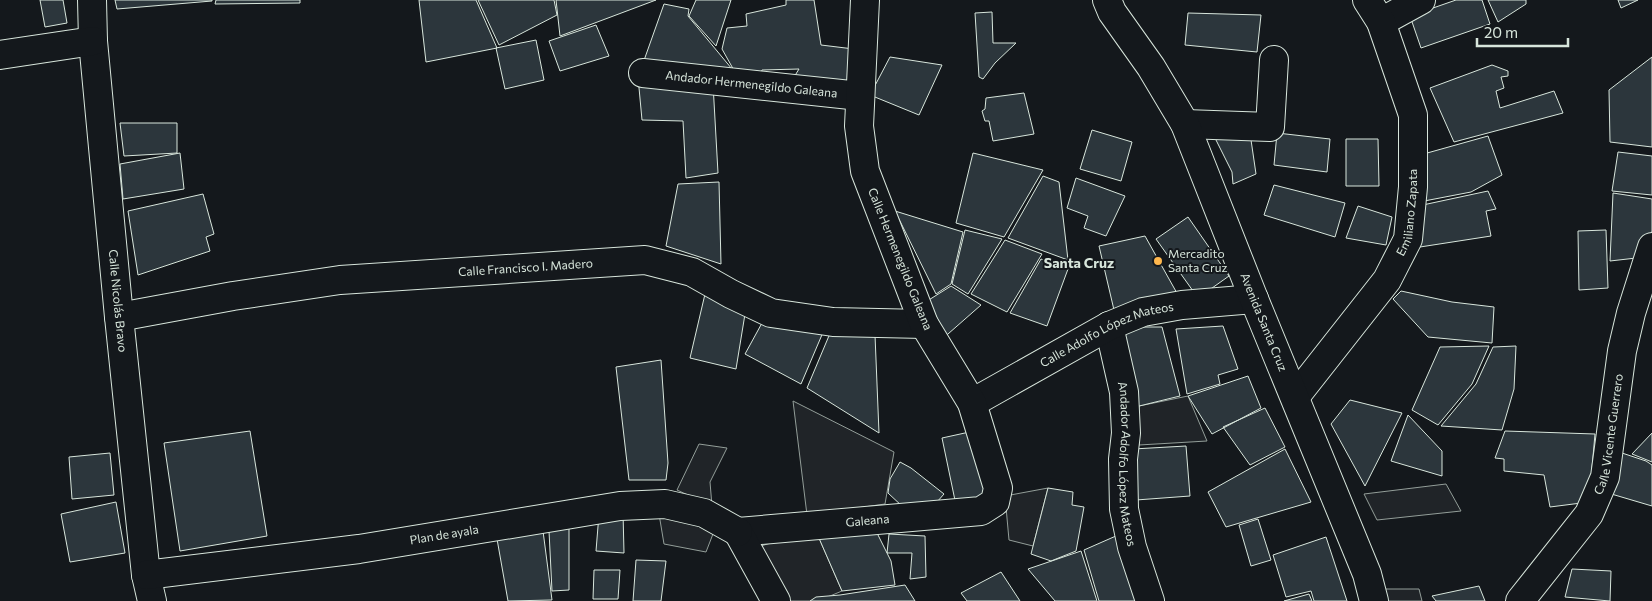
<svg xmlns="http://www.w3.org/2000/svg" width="1652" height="601" font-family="Commissioner,sans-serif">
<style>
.green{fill:#202428;stroke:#939e99}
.building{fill:#2c363c;stroke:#d8e6dc}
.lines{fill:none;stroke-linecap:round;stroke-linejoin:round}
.minor-casing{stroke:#d8e6dc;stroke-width:30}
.tertiary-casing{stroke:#d8e6dc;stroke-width:30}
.minor{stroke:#14181c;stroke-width:28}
.tertiary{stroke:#14181c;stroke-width:28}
.poi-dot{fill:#ffb74d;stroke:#14181c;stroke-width:2}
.labels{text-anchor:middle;stroke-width:4;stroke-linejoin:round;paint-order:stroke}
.street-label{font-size:12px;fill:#d8e6dc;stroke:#14181c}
.poi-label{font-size:12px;fill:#d8e6dc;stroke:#14181c;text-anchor:start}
.neighbourhood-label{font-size:14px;font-weight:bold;fill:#d8e6dc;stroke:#14181c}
</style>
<rect width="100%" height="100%" fill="#14181c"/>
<path class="green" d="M 1188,396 L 1207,441 L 1139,445 L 1139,406 Z
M 793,401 L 894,452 L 885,504 L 807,515 Z
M 699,444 L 727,448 L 710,482 L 712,506 L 677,490 Z
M 1446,484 L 1461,511 L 1377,520 L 1364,494 Z
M 1048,488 L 1033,546 L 1009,540 L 1005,496 Z
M 659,514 L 718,521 L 706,552 L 664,544 Z
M 815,529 L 842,591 L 818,601 L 789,601 L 761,546 Z
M 1378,589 L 1419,589 L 1422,601 L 1381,601 Z"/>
<path class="building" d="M 40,0 L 63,0 L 67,23 L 45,27 Z
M 115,0 L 212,0 L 212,1 L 117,9 Z
M 216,0 L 300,0 L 300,3 L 215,4 Z
M 419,0 L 476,0 L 497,48 L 426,62 Z
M 478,0 L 554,0 L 557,15 L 499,45 Z
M 556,0 L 656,0 L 560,36 Z
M 696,0 L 731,0 L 716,46 L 689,16 Z
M 786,0 L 814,0 L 821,45 L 862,50 L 853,92 L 791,82 L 799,69 L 762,70 L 760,76 L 736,74 L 722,49 L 727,28 L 747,26 L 746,14 L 786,5 Z
M 1456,0 L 1482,0 L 1490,24 L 1421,48 L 1410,16 Z
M 1488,0 L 1526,0 L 1526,4 L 1498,22 Z
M 1618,0 L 1638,0 L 1621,8 Z
M 664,4 L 689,9 L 688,16 L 732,69 L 642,66 Z
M 992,12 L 993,43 L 1016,43 L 995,63 L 983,79 L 979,77 L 975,13 Z
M 1188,13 L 1261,15 L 1257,52 L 1185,45 Z
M 596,25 L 609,56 L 560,71 L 549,41 Z
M 536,40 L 544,80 L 505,89 L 496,48 Z
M 890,57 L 942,65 L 919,115 L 870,95 Z
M 1652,57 L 1652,147 L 1610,142 L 1609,90 Z
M 1492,65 L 1508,71 L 1508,76 L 1501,77 L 1504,88 L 1496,91 L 1500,108 L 1554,91 L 1563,113 L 1454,142 L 1430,88 Z
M 638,77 L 713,84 L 718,173 L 686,178 L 683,121 L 642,120 Z
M 1024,93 L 1034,134 L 993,141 L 989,121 L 985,121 L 982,111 L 985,109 L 986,98 Z
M 120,123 L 177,123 L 177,153 L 124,156 Z
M 1209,126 L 1250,133 L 1256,174 L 1233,184 L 1232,172 Z
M 1092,130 L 1132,142 L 1121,181 L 1080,169 Z
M 1277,133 L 1330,139 L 1327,172 L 1274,165 Z
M 1488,136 L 1502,175 L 1471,192 L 1419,202 L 1420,155 Z
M 1346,139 L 1378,139 L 1379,186 L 1346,186 Z
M 1618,152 L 1652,156 L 1652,195 L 1612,191 Z
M 180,153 L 184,189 L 123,199 L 120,164 Z
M 973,153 L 1043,170 L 1004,237 L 956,223 Z
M 1043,176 L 1059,182 L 1068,260 L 1008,238 Z
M 1076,178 L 1125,196 L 1106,236 L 1084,228 L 1088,216 L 1067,208 Z
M 719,182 L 721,264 L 666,246 L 678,184 Z
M 1274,185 L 1345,203 L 1335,237 L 1264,215 Z
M 1488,191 L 1496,209 L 1486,211 L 1491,236 L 1420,247 L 1418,206 Z
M 1613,193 L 1652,199 L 1652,231 L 1645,257 L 1610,261 Z
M 203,194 L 214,234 L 206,237 L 210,251 L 138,275 L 128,211 Z
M 1358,206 L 1392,217 L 1386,245 L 1346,238 Z
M 895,211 L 963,232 L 951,284 L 936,294 Z
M 1188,217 L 1229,276 L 1198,298 L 1156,239 Z
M 965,230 L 1002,239 L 968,294 L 952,284 Z
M 1606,230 L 1608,288 L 1579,290 L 1578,231 Z
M 1145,236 L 1178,295 L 1114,310 L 1099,246 Z
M 1005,240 L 1042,254 L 1007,312 L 971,294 Z
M 1041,259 L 1068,269 L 1047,326 L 1010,313 Z
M 951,286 L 981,305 L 940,341 L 924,303 Z
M 1401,291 L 1452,302 L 1494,307 L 1492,343 L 1428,337 L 1393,299 Z
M 705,294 L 745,314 L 736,369 L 690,358 Z
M 762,323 L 824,330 L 801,384 L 745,354 Z
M 1223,326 L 1238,369 L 1218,375 L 1220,384 L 1187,394 L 1176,329 Z
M 1144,327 L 1162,327 L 1180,396 L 1131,408 L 1115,340 L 1128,331 Z
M 831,331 L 875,335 L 879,433 L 807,388 Z
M 1489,346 L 1472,384 L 1438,425 L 1412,410 L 1440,347 Z
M 1516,346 L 1514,389 L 1502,430 L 1441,426 L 1476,384 L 1493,347 Z
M 661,360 L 668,463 L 666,480 L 629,480 L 616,367 Z
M 1248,376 L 1261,408 L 1212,434 L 1188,396 Z
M 1350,400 L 1402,413 L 1365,486 L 1331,424 Z
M 1265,408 L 1285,447 L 1250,465 L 1223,427 Z
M 1408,415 L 1442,451 L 1442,476 L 1391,461 Z
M 250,431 L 267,536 L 180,551 L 164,443 Z
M 974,431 L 989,504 L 957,510 L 942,438 Z
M 1505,431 L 1595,434 L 1589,502 L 1550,507 L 1544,475 L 1504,471 L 1504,459 L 1495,458 Z
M 1652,433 L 1652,462 L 1632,454 Z
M 1186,446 L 1190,496 L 1136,500 L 1133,449 Z
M 1285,449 L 1311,502 L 1226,527 L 1208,492 Z
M 1616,451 L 1646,461 L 1652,465 L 1652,506 L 1608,493 Z
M 110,453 L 114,495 L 72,499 L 69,457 Z
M 900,462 L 911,468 L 944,494 L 929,511 L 903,507 L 888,493 L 890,479 Z
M 1048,488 L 1073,492 L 1072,505 L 1084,507 L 1076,551 L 1051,561 L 1031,554 Z
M 116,502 L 125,553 L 70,562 L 61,514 Z
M 623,512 L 624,553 L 596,551 L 599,514 Z
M 1258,519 L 1271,560 L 1251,566 L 1239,525 Z
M 872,523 L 891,561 L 895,585 L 842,591 L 815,529 Z
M 569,528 L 569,590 L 552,591 L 549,531 Z
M 543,531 L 552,600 L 508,601 L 497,539 Z
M 1125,532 L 1146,601 L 1099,601 L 1084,550 Z
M 889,534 L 925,536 L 926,577 L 910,579 L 912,553 L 887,553 Z
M 1326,537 L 1347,601 L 1314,601 L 1311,591 L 1286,597 L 1273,555 Z
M 1081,551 L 1097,601 L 1055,601 L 1028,569 Z
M 636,560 L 666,561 L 661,601 L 633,601 Z
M 1572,569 L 1611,571 L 1610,601 L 1565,597 Z
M 594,570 L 620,570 L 618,599 L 593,599 Z
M 1001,572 L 1020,601 L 967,601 L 961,593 Z
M 905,585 L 915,601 L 810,601 L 816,597 L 840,595 Z
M 1479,586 L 1485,601 L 1436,601 L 1432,596 Z
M 1309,594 L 1312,601 L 1284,601 Z"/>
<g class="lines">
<g class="minor-casing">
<g id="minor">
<path id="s1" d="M 92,0 L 93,41 L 119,317 L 146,575 L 152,601"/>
<path d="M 1381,22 L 1421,0"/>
<path d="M 0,55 L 93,41"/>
<path id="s2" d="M 643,73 L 860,96"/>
<path d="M 1185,124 L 1270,127 L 1274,60"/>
<path id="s3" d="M 119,317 L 233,296 L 340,280 L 645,260 L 692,272 L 731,294 L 771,313 L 833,322 L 924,324"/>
<path id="s4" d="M 1109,326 L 1124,392 L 1126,433 L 1123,459 L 1124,509 L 1132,547 L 1150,601"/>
<path id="s5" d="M 1295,397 L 1387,280 L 1408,239 L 1413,187 L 1413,115 L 1381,22 L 1367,0"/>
<path id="s6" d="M 972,403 L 1109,326 L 1143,312 L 1182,305 L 1254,299"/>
<path id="s7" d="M 738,532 L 981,511 L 995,502 L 998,488 L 972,403 L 924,324 L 865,171 L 859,126 L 865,0"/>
<path d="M 738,532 L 776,601"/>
<path id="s8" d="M 146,575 L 359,549 L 620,506 L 665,504 L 704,513 L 738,532"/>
<path id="s9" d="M 1520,601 L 1589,514 L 1605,477 L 1622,351 L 1631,313 L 1652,247"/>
</g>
</g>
<g class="tertiary-casing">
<g id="tertiary">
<path id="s10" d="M 1107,0 L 1112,12 L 1151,67 L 1185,124 L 1254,299 L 1367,574 L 1374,601"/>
</g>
</g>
<use href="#minor" class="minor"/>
<use href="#tertiary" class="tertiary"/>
</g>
<circle class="poi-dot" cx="1158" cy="261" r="5"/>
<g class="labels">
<g class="street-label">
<text dy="4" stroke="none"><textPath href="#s2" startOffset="109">Andador Hermenegildo Galeana</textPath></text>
<text dy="4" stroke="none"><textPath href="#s5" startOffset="221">Emiliano Zapata</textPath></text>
<text transform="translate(900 259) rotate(68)" y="4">Calle Hermenegildo Galeana</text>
<text dy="4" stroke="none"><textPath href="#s3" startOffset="410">Calle Francisco I. Madero</textPath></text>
<text dy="4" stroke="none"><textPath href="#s1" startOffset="302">Calle Nicolás Bravo</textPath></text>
<text dy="4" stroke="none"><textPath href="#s10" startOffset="360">Avenida Santa Cruz</textPath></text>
<text dy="4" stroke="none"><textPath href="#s6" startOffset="152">Calle Adolfo López Mateos</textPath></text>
<text dy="4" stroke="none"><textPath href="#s9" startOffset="194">Calle Vicente Guerrero</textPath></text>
<text dy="4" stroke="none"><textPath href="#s4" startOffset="140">Andador Adolfo López Mateos</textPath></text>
<text dy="4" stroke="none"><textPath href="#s7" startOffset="130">Galeana</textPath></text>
<text dy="4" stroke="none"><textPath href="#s8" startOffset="301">Plan de ayala</textPath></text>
</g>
<g class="poi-label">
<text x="1168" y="258">Mercadito<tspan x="1168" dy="14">Santa Cruz</tspan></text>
</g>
<g class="neighbourhood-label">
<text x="1079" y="268">Santa Cruz</text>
</g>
</g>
<path d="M1477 38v8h91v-8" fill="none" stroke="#d8e6dc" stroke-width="2.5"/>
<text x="1484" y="38" font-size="15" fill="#d8e6dc" stroke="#14181c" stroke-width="4" paint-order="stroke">20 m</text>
</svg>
